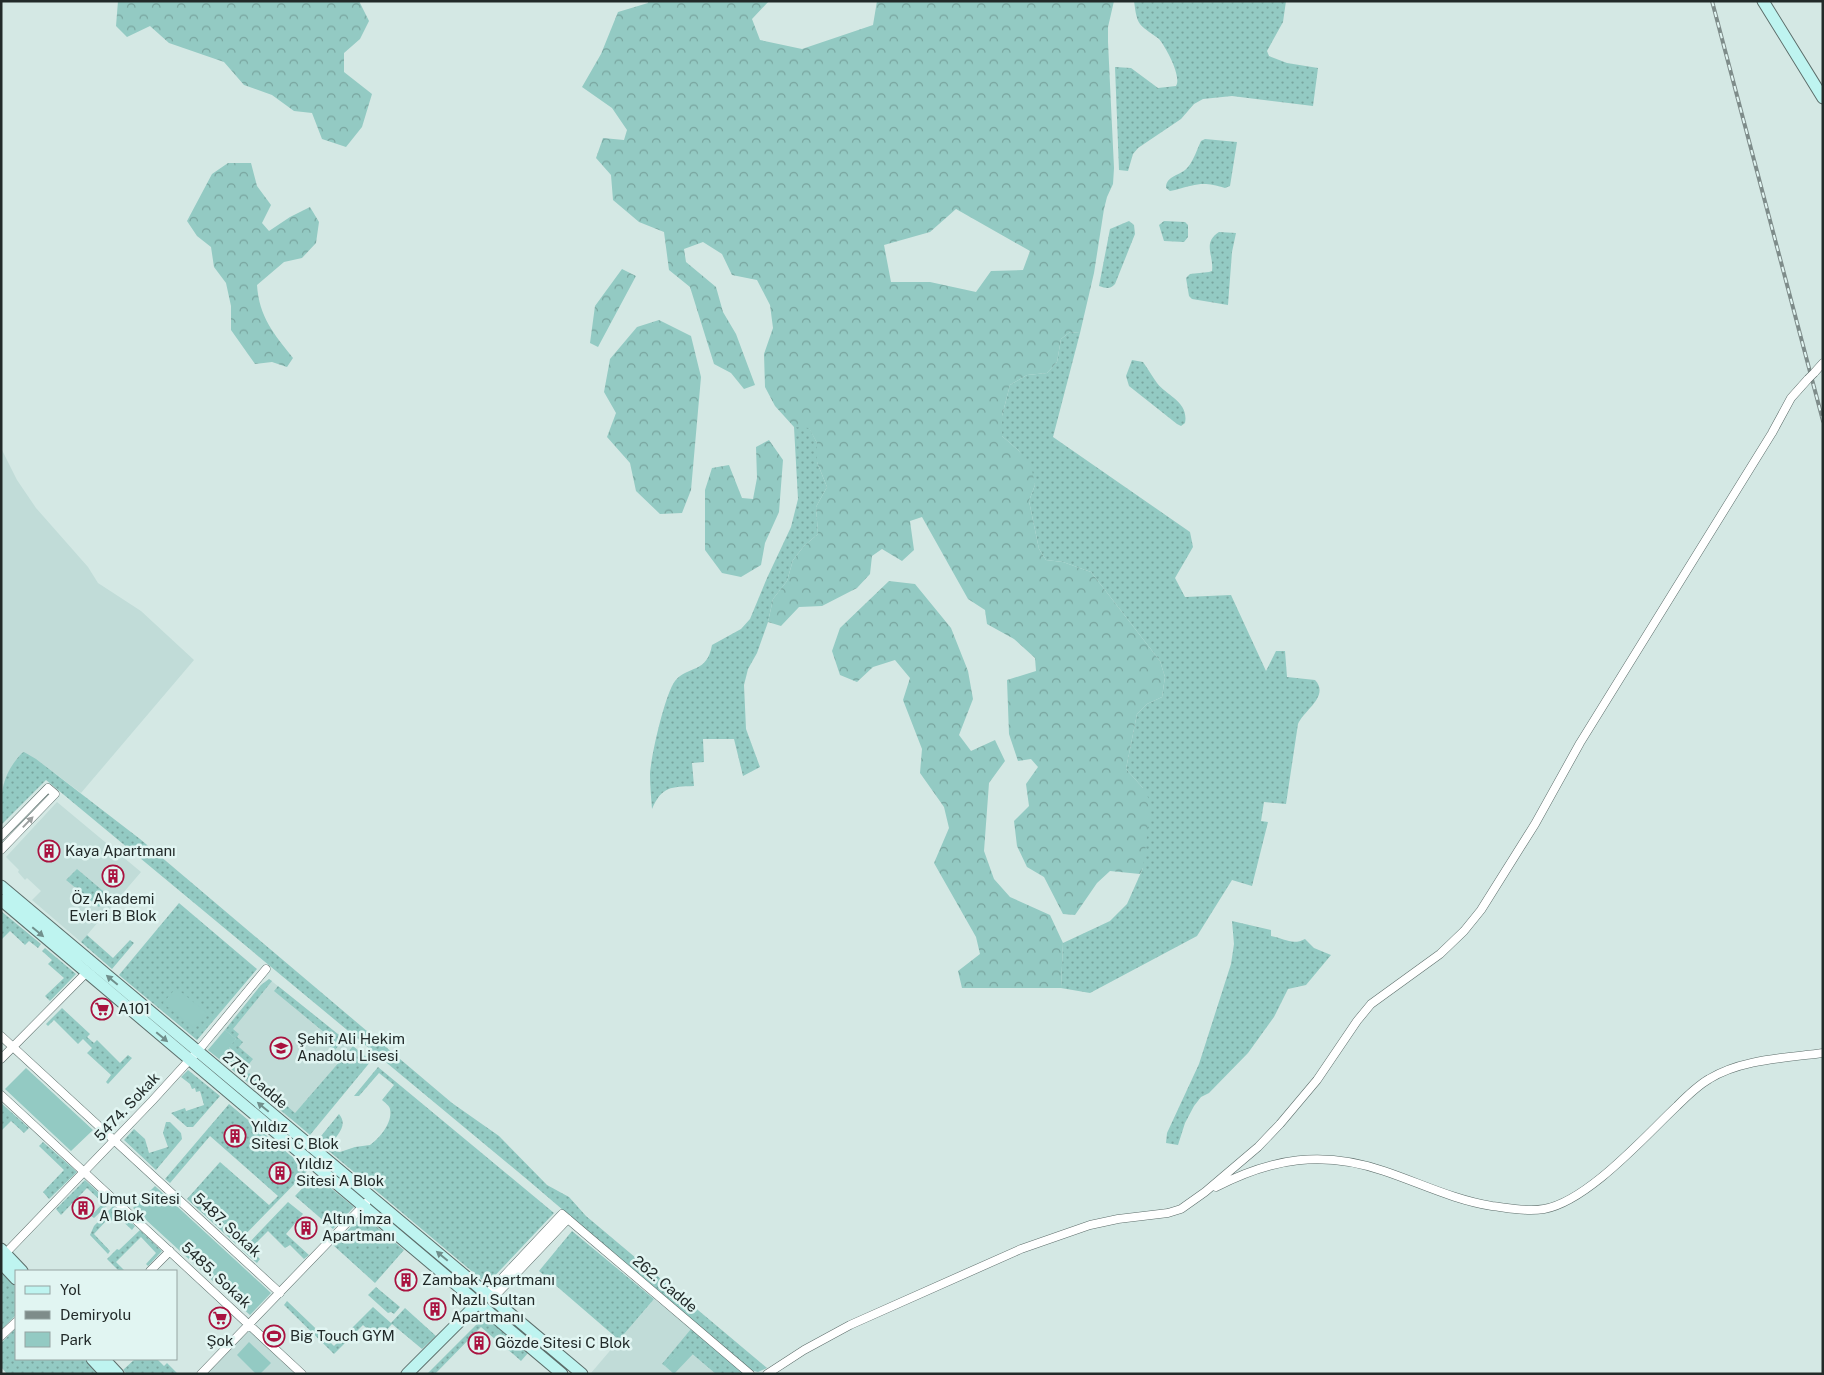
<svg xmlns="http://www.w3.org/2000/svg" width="1824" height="1375" font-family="'Public Sans',sans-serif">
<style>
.built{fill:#c1dcd8}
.grass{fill:url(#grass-dots)}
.forest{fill:url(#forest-crowns);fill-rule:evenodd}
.park{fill:#93cac3}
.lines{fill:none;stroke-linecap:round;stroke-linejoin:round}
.street-casing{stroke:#5c6d6a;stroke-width:9}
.secondary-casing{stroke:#5c6d6a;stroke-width:13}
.street{stroke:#fff;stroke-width:8}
.secondary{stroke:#bef4f0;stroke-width:11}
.rail-casing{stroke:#7e8c8a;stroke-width:4}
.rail{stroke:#e1f5f2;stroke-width:2;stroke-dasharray:5.5;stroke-linecap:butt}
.street-bridge-casing{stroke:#5c6d6a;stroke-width:9;stroke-linecap:butt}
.street-bridge{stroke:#fff;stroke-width:8}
.oneway{fill:#9c9f9f}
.oneway2{fill:#708f8c}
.labels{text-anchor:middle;stroke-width:5;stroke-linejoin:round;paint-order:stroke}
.poi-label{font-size:15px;fill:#222a29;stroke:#e1f5f2;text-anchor:start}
.street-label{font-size:15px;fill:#222a29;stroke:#e1f5f2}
</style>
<defs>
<pattern id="grass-dots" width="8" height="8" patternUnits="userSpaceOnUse" patternTransform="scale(1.25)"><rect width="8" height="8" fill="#93cac3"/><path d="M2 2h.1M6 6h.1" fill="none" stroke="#78a49e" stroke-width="1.8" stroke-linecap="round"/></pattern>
<pattern id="forest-crowns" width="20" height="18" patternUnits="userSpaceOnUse" patternTransform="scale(1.25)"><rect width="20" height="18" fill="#93cac3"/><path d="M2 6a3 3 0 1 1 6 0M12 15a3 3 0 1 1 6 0" fill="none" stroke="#78a49e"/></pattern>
</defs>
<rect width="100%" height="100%" fill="#d4e8e4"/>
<path class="built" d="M 1,448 L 17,480 L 36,508 L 88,567 L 98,583 L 141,611 L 194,660 L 81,793 L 53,772 L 1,825 Z
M 57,802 L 141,872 L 81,942 L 32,900 L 41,891 L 27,878 L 25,880 L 18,872 L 19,870 L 6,857 Z
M 269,979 L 353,1046 L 290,1119 L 208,1050 L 261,985 Z
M 654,1299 L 691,1329 L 743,1372 L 741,1374 L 591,1373 Z
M 249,1331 L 295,1374 L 207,1374 Z"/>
<path class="grass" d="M 1134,1 L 1286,1 L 1283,22 L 1267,51 L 1269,56 L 1287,63 L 1318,68 L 1313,106 L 1232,96 L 1203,99 L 1194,104 L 1181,119 L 1138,148 L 1133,154 L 1128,171 L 1119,170 L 1115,67 L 1131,68 L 1158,88 L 1176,86 C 1182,77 1166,47 1159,39 C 1153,34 1145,30 1140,24 C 1136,19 1135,8 1134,1 Z
M 1205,139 L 1237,142 L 1230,186 L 1225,188 C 1203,181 1197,184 1175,190 L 1170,191 L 1166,188 C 1166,175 1181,176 1188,167 C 1194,160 1197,149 1201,141 Z
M 1129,221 L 1134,225 L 1135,234 L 1115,284 C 1109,290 1106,288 1099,286 L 1110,229 Z
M 1164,221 L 1185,222 L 1188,225 L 1188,237 L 1184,242 L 1164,241 L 1159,225 Z
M 1219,232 L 1236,233 L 1232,252 L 1228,305 L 1192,299 L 1189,296 L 1186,278 L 1190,274 L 1209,272 L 1212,271 C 1214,255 1202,243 1219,232 Z
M 1070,332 L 1080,333 L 1053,437 L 1190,532 L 1193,547 L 1175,578 L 1185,597 L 1231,595 L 1266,671 L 1276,651 L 1285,651 L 1287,677 L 1315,680 C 1330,696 1304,710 1298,724 L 1286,804 L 1264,802 L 1261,821 L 1268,822 L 1252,886 L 1232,880 L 1197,936 L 1090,993 L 1061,988 L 1063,943 L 1110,921 L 1127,904 L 1143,868 L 1143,788 L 1126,769 L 1137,714 L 1147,704 L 1162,697 L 1165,677 L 1160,661 L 1091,572 L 1063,562 L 1046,560 L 1039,549 L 1029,501 L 1035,485 L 1019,451 L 1002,436 L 1002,416 L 1010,385 L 1027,375 L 1047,373 L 1057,362 L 1061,339 Z
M 1132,360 L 1143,362 C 1148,369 1152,376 1157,383 C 1167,396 1189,402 1185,423 L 1181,426 L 1177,424 L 1129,386 L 1126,376 Z
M 794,427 L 809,427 L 817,443 L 817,462 L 827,487 L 816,507 L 818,534 L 804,546 L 793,560 L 787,581 L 773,599 L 768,622 L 757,653 L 748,669 L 744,685 L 746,729 L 760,767 L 743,776 L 734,739 L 703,739 L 704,762 L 692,763 L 694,786 C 671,787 662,786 652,809 C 651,797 650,785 650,774 C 651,756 665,694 675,681 C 688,665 707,674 712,645 L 741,629 L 750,619 L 767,578 L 791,527 L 798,499 Z
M 24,752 L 36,759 L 140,839 L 452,1103 L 499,1136 L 547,1185 L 569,1197 L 586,1216 L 767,1368 L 758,1372 L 750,1370 L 529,1181 L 46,780 L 1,825 C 1,794 0,777 22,753 Z
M 77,869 L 109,896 L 99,907 L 66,880 Z
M 179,903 L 257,969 L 197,1040 L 119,975 Z
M 1,911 L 41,944 L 38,948 L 29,941 L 25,945 L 10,931 L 1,940 Z
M 1232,921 L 1271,930 L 1271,936 C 1284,938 1292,946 1305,939 L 1314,948 L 1331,955 L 1306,985 L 1288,989 L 1274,1017 L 1248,1053 L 1209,1093 L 1201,1097 L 1194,1106 L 1185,1123 L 1178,1145 L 1166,1143 L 1167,1133 L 1199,1064 L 1231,964 L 1234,944 Z
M 87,935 L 113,958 L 130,940 L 134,943 L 112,969 L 81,942 Z
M 45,948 L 76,974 L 50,1001 L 45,996 L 64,978 L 48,964 L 52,960 L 42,951 Z
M 269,979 L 272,981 L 233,1029 L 239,1034 L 237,1037 L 243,1042 L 239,1047 L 253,1059 L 249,1064 L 229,1047 L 236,1039 L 225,1030 L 261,985 Z
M 278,986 L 344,1039 L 335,1050 L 322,1041 L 326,1036 L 325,1033 L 274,991 Z
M 62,1008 L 90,1034 L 87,1037 L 94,1043 L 97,1040 L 120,1063 L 128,1055 L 132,1058 L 108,1084 L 106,1082 L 111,1075 L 87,1053 L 92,1048 L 83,1039 L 78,1044 L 54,1020 L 48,1026 L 46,1024 Z
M 353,1046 L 371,1061 L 310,1135 L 244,1079 L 249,1073 L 295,1113 Z
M 378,1067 L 554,1213 L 487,1284 L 317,1141 L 339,1114 C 349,1127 336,1134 331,1146 L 332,1149 L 340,1152 L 355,1147 L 370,1145 C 380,1138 393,1122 390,1109 C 389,1105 385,1103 382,1100 L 394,1085 L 379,1073 L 359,1096 L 354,1096 Z
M 188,1070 L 220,1096 L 193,1127 L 187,1127 L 171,1113 L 185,1108 L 186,1111 L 204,1105 L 200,1091 L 196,1092 L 195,1088 L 192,1089 L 190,1084 L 181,1077 Z
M 1,1103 L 29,1128 L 24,1133 L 11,1121 L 1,1131 Z
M 229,1104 L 308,1170 L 236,1244 L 187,1199 L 220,1162 L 269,1205 L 278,1196 L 210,1136 L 170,1183 L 165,1179 Z
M 166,1122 L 170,1122 L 181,1133 L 182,1139 L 156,1170 L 124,1140 L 134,1129 L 145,1139 L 149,1153 L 168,1147 L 163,1133 Z
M 43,1142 L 77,1172 L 49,1199 L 43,1192 L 64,1170 L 39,1146 Z
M 315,1175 L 354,1207 L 333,1229 L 295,1196 Z
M 85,1180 L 110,1203 L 94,1218 L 91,1216 L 103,1203 L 87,1188 L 61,1215 L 56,1209 Z
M 288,1202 L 303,1214 L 286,1234 L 309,1255 L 304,1259 L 290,1245 L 285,1248 L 268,1231 L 250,1249 L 260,1259 L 257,1263 L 242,1250 Z
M 113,1206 L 135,1226 L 132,1230 L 117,1216 L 109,1223 L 106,1221 L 94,1234 L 110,1251 L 108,1254 L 90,1235 L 94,1226 Z
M 363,1215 L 404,1250 L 375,1283 L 333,1245 Z
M 140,1230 L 162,1251 L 148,1266 L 146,1264 L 156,1253 L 141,1237 L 116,1262 L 125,1271 L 119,1271 L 107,1259 L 117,1249 L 119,1250 Z
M 572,1231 L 654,1299 L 619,1340 L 539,1271 Z
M 1,1271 L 16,1287 L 16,1315 L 1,1330 Z
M 376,1287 L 400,1307 L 394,1314 L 391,1312 L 388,1313 L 368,1295 Z
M 287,1301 L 334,1346 L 373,1307 L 391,1323 L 405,1308 L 436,1336 L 422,1349 L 392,1324 L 378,1339 L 363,1325 L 334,1354 L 284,1305 Z
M 485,1316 L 528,1353 L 521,1361 C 508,1349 494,1339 481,1327 L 435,1374 L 427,1374 Z
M 16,1328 L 16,1359 L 84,1359 L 99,1374 L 7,1374 L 1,1367 L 1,1343 Z
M 691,1329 L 743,1372 L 741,1374 L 716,1374 L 683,1346 L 665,1366 L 662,1364 Z
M 135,1359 L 157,1359 L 164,1366 L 167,1363 L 178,1374 L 127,1374 L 123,1370 Z"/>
<path class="forest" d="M 118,1 L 359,1 L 369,21 L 360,39 L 344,53 L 344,72 L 372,94 L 362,127 L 346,147 L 322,139 L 312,113 L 294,111 L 272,95 L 244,85 L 224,62 L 169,43 L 150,26 L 127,37 L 116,26 Z
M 648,1 L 769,1 L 752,19 L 760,40 L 802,49 L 873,25 L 877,1 L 1114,1 L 1108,27 L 1108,42 L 1114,168 L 1113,184 L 1107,197 L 1104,209 L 1094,273 L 1080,333 L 1070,332 L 1061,339 L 1057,362 L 1047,373 L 1027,375 L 1010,385 L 1002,416 L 1002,436 L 1019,451 L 1032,470 L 1035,485 L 1029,501 L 1039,549 L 1046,560 L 1063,562 L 1091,572 L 1160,661 L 1165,677 L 1162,697 L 1147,704 L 1137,714 L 1126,769 L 1143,788 L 1151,803 L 1143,868 L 1140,874 L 1110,871 L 1097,883 L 1075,915 L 1063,914 L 1044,877 L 1027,867 L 1017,846 L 1014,821 L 1029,806 L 1026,784 L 1038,767 L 1031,759 L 1018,761 L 1009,734 L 1007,680 L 1036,671 L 1035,658 L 1014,639 L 987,624 L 985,610 L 968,599 L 922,517 L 910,521 L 914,550 L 902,561 L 882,549 L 872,556 L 870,574 L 857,588 L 822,606 L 799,607 L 781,626 L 768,622 L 773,599 L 787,581 L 793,560 L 804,546 L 818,534 L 816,507 L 827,487 L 817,462 L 817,443 L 809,428 L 794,427 L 775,406 L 765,387 L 764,354 L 773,328 L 770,305 L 757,280 L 732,275 L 722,254 L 703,242 L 684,249 L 686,262 L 716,287 L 723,312 L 736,334 L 755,385 L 744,389 L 731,373 L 714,364 L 690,287 L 669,270 L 664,232 L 639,222 L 613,200 L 611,175 L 596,158 L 603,138 L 624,140 L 627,130 L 612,108 L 582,87 L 601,54 L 618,12 L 648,3 ZM 956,209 L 1030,251 L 1023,270 L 991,271 L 976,292 L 930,282 L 891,282 L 884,245 L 930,232 Z
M 228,163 L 251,163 L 257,186 L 271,205 L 262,223 L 269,231 L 290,217 L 310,207 L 319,222 L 316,243 L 302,258 L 284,262 L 257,285 C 259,317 274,334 293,358 L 287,367 L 272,362 L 255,364 L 231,330 L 231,306 L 226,283 L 214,267 L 211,247 L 197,236 L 187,221 L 212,174 Z
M 622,269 L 636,276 L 598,347 L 590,343 L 595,306 Z
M 659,320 L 691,336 L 701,377 L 691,490 L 682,513 L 660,514 L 636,491 L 630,463 L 607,437 L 616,413 L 604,392 L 610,359 L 637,327 Z
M 769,440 L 783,460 L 779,512 L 765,543 L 761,565 L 741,577 L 722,573 L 705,550 L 705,490 L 712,468 L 729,465 L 742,498 L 753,499 L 757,478 L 756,447 Z
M 889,581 L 915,584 L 951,628 L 968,671 L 973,699 L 959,735 L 971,751 L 995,740 L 1005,761 L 989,783 L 984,851 L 994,879 L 1010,897 L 1050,915 L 1063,943 L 1061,988 L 962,988 L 958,971 L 980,954 L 976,937 L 934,863 L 949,828 L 944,807 L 920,773 L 922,749 L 903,700 L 910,678 L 895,660 L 873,667 L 857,682 L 840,675 L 832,651 L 840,628 Z"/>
<path class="park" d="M 176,988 L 207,1013 L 194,1028 L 163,1003 Z
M 225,1030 L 236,1039 L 229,1048 L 249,1064 L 239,1075 L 208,1050 Z
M 26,1068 L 93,1130 L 71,1151 L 5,1089 Z
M 155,1186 L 271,1293 L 250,1315 L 133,1208 Z
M 249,1342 L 271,1363 L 260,1374 L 256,1374 L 237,1355 Z
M 683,1345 L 693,1354 L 674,1374 L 665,1366 Z"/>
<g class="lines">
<g class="street-casing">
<path id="street" d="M 1814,373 L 1823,363
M 1,836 L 48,788 L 55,794 L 1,850
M 1,1036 L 280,1293
M 1,1059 L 86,973
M 1,1095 L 302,1374
M 1216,1187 C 1272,1158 1323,1150 1384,1171 C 1420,1183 1454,1200 1492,1206 C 1509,1208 1527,1212 1544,1209 C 1588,1201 1645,1136 1677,1106 C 1687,1096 1697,1086 1709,1079 C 1741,1059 1786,1058 1823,1053
M 2,1257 L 152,1101 L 203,1045 L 266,969
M 150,1271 L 170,1251
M 487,1294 L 562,1214 L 750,1374
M 493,1298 L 568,1219
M 1,1336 L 16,1322
M 201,1374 L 366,1203
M 767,1374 L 804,1350 L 850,1325 L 1021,1249 L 1090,1225 L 1118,1219 L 1168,1213 L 1181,1209 L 1205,1192 L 1258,1147 L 1280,1124 L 1317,1080 L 1357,1021 L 1371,1004 L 1440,954 L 1464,931 L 1481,910 L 1535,824 L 1580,743 L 1772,433 L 1791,398 L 1808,379"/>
</g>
<g class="secondary-casing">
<path id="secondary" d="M 1763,1 L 1823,98
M 1,886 L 582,1374
M 1,900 L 562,1374
M 1,1249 L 22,1271
M 1,1263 L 16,1279
M 92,1359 L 106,1374
M 104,1359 L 118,1374
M 407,1374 L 484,1297"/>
</g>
<use href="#street" class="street"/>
<use href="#secondary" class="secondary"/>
<g class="rail-casing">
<path id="rail" d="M 1712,1 L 1823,421"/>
</g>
<use href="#rail" class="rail"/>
<g class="street-bridge-casing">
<path id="street-bridge" d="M 1808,379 L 1814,373"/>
</g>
<use href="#street-bridge" class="street-bridge"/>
</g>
<defs><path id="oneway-solid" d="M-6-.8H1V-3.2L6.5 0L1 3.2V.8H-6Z" transform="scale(1.25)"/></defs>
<use class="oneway" href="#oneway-solid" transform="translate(28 822) rotate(-46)"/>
<g class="oneway2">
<use href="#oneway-solid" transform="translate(38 932) rotate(40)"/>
<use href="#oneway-solid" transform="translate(112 980) rotate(-140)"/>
<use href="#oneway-solid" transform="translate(162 1037) rotate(40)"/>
<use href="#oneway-solid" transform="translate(263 1107) rotate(-140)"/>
<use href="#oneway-solid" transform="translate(442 1256) rotate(-140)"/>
</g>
<defs>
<g id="building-ring" transform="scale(1.125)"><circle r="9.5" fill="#e1f5f2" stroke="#a9123f" stroke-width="1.5"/><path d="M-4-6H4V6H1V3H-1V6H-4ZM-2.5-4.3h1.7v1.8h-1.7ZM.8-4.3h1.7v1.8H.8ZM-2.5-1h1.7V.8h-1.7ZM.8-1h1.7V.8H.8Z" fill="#a9123f"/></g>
<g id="supermarket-ring" transform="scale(1.125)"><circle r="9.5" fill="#e1f5f2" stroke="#a9123f" stroke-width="1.5"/><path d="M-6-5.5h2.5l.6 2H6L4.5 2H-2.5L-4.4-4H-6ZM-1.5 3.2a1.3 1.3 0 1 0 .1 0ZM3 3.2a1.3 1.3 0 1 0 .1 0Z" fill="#a9123f"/></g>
<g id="school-ring" transform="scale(1.125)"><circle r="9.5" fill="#e1f5f2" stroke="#a9123f" stroke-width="1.5"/><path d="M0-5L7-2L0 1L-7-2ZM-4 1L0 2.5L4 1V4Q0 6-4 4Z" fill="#a9123f"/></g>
<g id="stadium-ring" transform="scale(1.125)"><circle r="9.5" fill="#e1f5f2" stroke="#a9123f" stroke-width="1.5"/><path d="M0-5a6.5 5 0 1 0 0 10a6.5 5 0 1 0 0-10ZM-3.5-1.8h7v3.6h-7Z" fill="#a9123f"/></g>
</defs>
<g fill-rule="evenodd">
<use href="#building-ring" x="49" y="851"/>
<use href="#building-ring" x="113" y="876"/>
<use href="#supermarket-ring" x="102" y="1009"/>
<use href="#school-ring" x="281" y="1048"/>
<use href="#building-ring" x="235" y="1136"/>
<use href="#building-ring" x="280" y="1173"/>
<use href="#building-ring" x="83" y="1208"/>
<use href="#building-ring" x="306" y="1228"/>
<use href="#building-ring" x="406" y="1280"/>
<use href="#building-ring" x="435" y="1309"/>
<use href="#supermarket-ring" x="220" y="1318"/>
<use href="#stadium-ring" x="274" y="1336"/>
<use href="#building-ring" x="479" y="1343"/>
</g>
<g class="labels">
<g class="poi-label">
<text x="65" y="856">Kaya Apartmanı</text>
<text x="113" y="904" text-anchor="middle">Öz Akademi<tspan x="113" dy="17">Evleri B Blok</tspan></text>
<text x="118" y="1014">A101</text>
<text x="297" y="1044">Şehit Ali Hekim<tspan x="297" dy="17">Anadolu Lisesi</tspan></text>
<text x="251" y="1132">Yıldız<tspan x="251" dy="17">Sitesi C Blok</tspan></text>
<text x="296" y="1169">Yıldız<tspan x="296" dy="17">Sitesi A Blok</tspan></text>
<text x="99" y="1204">Umut Sitesi<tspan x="99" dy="17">A Blok</tspan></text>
<text x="322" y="1224">Altın İmza<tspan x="322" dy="17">Apartmanı</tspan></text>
<text x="422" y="1285">Zambak Apartmanı</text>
<text x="451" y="1305">Nazlı Sultan<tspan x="451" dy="17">Apartmanı</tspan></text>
<text x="290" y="1341">Big Touch GYM</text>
<text x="220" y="1346" text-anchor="middle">Şok</text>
<text x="495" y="1348">Gözde Sitesi C Blok</text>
</g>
<g class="street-label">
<text transform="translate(255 1080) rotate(40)" y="5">275. Cadde</text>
<text transform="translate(127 1107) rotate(-47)" y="5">5474. Sokak</text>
<text transform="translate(227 1225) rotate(43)" y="5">5487. Sokak</text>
<text transform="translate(216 1275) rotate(43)" y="5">5485. Sokak</text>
<text transform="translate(665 1284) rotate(40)" y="5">262. Cadde</text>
</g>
</g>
<rect width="1824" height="1375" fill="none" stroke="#222a29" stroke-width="5"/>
<rect x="15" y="1270" width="162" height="90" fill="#e1f5f2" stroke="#95a4a2"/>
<rect x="25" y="1286" width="25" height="8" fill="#bef4f0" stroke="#95a4a2"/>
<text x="60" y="1295" font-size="15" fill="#222a29">Yol</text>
<rect x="25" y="1311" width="25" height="8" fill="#7e8c8a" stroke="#95a4a2"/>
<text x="60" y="1320" font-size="15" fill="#222a29">Demiryolu</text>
<rect x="25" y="1332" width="25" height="15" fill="#93cac3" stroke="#95a4a2"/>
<text x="60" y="1345" font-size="15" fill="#222a29">Park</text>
</svg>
